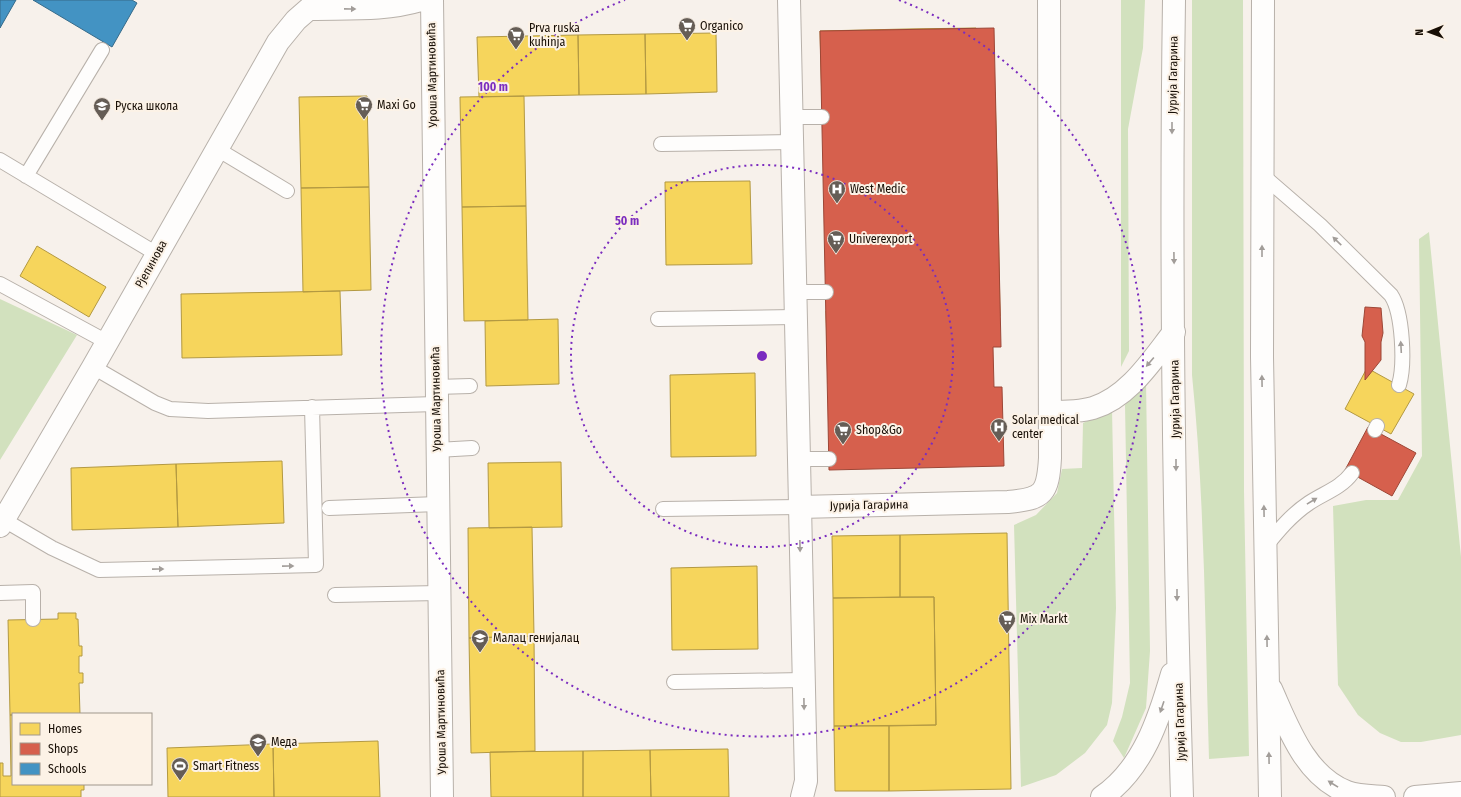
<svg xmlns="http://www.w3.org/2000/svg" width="1461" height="797" font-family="'Fira Sans Condensed',sans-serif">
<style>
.green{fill:#d2e1be}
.homes{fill:#f6d55c;stroke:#b39942}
.shops{fill:#d6604d;stroke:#9d4737}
.schools{fill:#4393c3;stroke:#366b8a}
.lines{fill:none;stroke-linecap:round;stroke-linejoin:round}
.service-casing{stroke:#b8b1aa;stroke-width:16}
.minor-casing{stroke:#b8b1aa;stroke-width:24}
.tertiary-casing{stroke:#b8b1aa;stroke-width:24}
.secondary-casing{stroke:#b8b1aa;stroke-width:24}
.service{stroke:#fefdfc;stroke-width:14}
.minor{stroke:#fefdfc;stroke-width:22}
.tertiary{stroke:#fefdfc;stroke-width:22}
.secondary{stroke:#fefdfc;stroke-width:22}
.oneway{fill:#a29d99}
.ring{fill:none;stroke:#7b2cbf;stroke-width:2;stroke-dasharray:2 4}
.labels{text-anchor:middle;stroke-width:4;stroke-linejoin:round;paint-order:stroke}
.poi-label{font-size:12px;fill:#170e05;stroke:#fcf2e6;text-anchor:start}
.street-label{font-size:12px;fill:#170e05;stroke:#fcf2e6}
.centre{fill:#7b2cbf;stroke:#fcf2e6;stroke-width:2}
.ring-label{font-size:12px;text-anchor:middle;font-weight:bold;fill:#7b2cbf;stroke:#fcf2e6;stroke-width:4;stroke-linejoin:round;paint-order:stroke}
</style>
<rect width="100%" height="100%" fill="#f7f1eb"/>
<path class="green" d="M 1121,0 L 1145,0 L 1143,48 L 1128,129 L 1129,351 L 1121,367 Z
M 1192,0 L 1243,0 L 1244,491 L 1249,756 L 1209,759 C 1205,631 1205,502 1192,375 Z
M 1429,232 L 1461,557 L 1461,735 L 1421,742 L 1401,742 L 1380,733 L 1358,715 L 1338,685 L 1333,506 L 1366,500 L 1398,500 L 1422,456 L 1419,239 Z
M 0,299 L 77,335 L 0,460 Z
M 1146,380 L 1150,651 L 1146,708 L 1124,758 L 1113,741 L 1122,717 L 1130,683 L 1125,405 Z
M 1112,409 L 1116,608 L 1112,703 L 1107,725 L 1085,753 L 1056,775 L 1021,787 L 1014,525 L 1036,515 L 1057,493 L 1062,469 L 1082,468 L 1083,423 Z"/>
<path class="homes" d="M 976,28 L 978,92 L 908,93 L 906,29 Z
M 906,29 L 908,103 L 822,105 L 820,31 Z
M 716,33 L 717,92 L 646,94 L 645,34 Z
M 645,34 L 646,94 L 579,95 L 578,35 Z
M 578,35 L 579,95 L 479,97 L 477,37 Z
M 995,92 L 998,203 L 926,204 L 923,93 Z
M 367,96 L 369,187 L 301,188 L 299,97 Z
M 524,96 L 526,206 L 462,207 L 460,97 Z
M 750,181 L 752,264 L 666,265 L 665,182 Z
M 369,187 L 371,290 L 303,292 L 301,188 Z
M 998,203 L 1000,316 L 929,317 L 926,204 Z
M 526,206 L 528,320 L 464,321 L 462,207 Z
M 37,246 L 106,287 L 89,317 L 20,276 Z
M 340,291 L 342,355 L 182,358 L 181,294 Z
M 913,308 L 914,381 L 828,384 L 826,311 Z
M 981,316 L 982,380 L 914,381 L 913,318 Z
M 558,319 L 559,384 L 486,386 L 485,321 Z
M 1367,368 L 1414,394 L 1391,434 L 1345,409 Z
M 755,373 L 756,456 L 671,457 L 670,375 Z
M 282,461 L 284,523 L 178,527 L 176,464 Z
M 561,462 L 562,527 L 489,528 L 488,463 Z
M 176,464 L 178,527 L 72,530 L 71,468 Z
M 532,527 L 534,636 L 469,638 L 468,528 Z
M 1007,533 L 1011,789 L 889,791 L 889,726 L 936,725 L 934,597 L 900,597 L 900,535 Z
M 900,535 L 900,597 L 833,598 L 832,536 Z
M 757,566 L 758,649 L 672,650 L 671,568 Z
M 934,597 L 936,725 L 834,726 L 833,598 Z
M 58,613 L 76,613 L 76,619 L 78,619 L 79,646 L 82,646 L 82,656 L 79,656 L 79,673 L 83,673 L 83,683 L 79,683 L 80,714 L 10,715 L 8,620 L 58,619 Z
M 534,636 L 535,751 L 471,753 L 469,638 Z
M 10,715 L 13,715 L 13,784 L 84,784 L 84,790 L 81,790 L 81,797 L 0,797 L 0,763 L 3,763 L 3,776 L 11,776 Z
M 834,726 L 889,726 L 889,791 L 835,791 Z
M 378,741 L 380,797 L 274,797 L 273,744 Z
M 273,744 L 274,797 L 168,797 L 167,748 Z
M 728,749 L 729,797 L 651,797 L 650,750 Z
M 650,750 L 651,797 L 583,797 L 583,751 Z
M 583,751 L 583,797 L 491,797 L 490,752 Z"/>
<path class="shops" d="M 994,28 L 1001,347 L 993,347 L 994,387 L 1002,387 L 1004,466 L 829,470 L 820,31 Z
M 1365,307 L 1381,308 L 1383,333 L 1381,342 L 1381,360 L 1365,380 L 1365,342 L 1362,336 Z
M 1368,427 L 1416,453 L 1392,496 L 1345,470 Z"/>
<path class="schools" d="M 0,0 L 16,0 L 0,28 Z
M 33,0 L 132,0 L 137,3 L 112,47 Z"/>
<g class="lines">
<g class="service-casing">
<path id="service" d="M 792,117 L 822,117
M 661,144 L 792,142
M 217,149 L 287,191
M 0,160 L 157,254
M 1261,174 L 1320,225 L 1391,295 C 1403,313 1405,365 1399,385
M 26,176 L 102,50
M 0,284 L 107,342
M 795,292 L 826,292
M 658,319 L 795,317
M 93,367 L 155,403 L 170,409 L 208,411 L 436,404
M 436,387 L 470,386
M 1375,430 L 1377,426
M 437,450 L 472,448
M 798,459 L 829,459
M 329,508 L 438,504
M 663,509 L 799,507
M 4,520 L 52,548 L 99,570 L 316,565 L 312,407
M 1265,547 C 1278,531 1291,515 1309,503 C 1324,493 1341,488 1352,473
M 0,593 L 33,592 L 33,619
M 335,595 L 439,593
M 674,682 L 803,680"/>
</g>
<g class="minor-casing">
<path id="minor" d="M 432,0 L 442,797
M 789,0 L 806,781 L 802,797
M 311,9 C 348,8 384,11 421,0
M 799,507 L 1008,502 C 1044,499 1048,493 1050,458 L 1049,0
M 0,526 L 93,367 L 278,42 L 296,20 L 319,0"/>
</g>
<g class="tertiary-casing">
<path id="tertiary" d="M 1415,797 L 1461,793"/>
</g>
<g class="secondary-casing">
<path id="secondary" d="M 1174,0 C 1170,266 1174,532 1182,797
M 1263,0 L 1262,357 L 1270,797
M 1050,412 C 1064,412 1079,412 1093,408 C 1129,397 1152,360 1174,332
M 1271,689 C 1288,727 1305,776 1347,792 C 1358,796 1372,796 1384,797
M 1102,797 C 1143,769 1159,719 1172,674"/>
</g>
<use href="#service" class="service"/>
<use href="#minor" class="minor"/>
<use href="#tertiary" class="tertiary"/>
<use href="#secondary" class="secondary"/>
</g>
<defs><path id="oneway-solid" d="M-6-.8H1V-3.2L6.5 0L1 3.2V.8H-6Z"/></defs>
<g class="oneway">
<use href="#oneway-solid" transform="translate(350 9) rotate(1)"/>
<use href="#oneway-solid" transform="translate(1172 128) rotate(90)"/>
<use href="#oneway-solid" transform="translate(1337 241) rotate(-136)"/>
<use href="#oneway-solid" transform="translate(1262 251) rotate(-90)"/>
<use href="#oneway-solid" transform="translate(1174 258) rotate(89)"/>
<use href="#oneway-solid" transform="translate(1401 347) rotate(-93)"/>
<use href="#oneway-solid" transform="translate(1150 362) rotate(130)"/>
<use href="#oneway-solid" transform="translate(1262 381) rotate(-91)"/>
<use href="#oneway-solid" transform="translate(1176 465) rotate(90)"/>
<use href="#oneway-solid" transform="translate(1312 501) rotate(-31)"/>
<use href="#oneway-solid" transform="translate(1264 511) rotate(-91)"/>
<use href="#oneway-solid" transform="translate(800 546) rotate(89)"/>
<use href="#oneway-solid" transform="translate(288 566) rotate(-1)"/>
<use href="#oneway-solid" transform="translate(158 569) rotate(-1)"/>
<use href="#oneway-solid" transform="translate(1177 595) rotate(90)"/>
<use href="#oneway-solid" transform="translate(1267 641) rotate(-91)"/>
<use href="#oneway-solid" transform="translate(804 704) rotate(89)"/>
<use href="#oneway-solid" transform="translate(1162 707) rotate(109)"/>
<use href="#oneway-solid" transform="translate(1269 758) rotate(-91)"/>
<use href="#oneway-solid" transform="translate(1333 784) rotate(-148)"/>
</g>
<g class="ring">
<circle cx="762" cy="356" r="191"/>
<path d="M899 0A381 381 0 1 1 625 0"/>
</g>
<defs>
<g id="supermarket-pin" transform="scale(0.9)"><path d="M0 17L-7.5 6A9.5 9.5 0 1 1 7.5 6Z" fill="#655d56" stroke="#fcf2e6"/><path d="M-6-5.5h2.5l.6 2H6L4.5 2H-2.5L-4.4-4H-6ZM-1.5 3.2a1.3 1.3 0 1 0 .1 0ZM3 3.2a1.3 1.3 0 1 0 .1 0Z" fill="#fff"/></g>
<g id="school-pin" transform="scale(0.9)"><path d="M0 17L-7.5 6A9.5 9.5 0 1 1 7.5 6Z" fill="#655d56" stroke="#fcf2e6"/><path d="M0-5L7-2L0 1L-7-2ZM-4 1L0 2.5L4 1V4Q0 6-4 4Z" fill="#fff"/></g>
<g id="hospital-pin" transform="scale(0.9)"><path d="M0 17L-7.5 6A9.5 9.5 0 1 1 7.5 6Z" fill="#655d56" stroke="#fcf2e6"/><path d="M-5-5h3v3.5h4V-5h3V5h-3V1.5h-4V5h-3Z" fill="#fff"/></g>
<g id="stadium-pin" transform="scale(0.9)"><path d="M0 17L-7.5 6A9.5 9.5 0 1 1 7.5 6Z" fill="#655d56" stroke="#fcf2e6"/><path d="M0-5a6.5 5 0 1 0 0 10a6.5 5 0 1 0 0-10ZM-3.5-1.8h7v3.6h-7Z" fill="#fff"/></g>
</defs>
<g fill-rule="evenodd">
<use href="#supermarket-pin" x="687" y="26"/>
<use href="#supermarket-pin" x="516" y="35"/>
<use href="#supermarket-pin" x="364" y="105"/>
<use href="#school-pin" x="102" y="106"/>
<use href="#hospital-pin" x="837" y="189"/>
<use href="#supermarket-pin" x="836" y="239"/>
<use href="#hospital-pin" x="999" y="427"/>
<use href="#supermarket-pin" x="843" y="430"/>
<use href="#supermarket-pin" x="1007" y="619"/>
<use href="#school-pin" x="480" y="638"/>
<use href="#school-pin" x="258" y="742"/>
<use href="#stadium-pin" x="180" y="766"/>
</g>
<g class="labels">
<g class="poi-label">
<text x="700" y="30">Organico</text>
<text x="529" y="32">Prva ruska<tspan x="529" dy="14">kuhinja</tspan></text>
<text x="377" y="109">Maxi Go</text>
<text x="115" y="110">Руска школа</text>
<text x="850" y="193">West Medic</text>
<text x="849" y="243">Univerexport</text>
<text x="1012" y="424">Solar medical<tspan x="1012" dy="14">center</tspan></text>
<text x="856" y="434">Shop&amp;Go</text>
<text x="1020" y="623">Mix Markt</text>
<text x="493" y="642">Малац генијалац</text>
<text x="271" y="746">Меда</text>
<text x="193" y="770">Smart Fitness</text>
</g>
<g class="street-label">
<text transform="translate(432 75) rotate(-91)" y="4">Уроша Мартиновића</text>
<text transform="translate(1173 75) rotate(-89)" y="4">Јурија Гагарина</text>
<text transform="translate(151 264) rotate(-61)" y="4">Рјепинова</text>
<text transform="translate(436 399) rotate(-91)" y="4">Уроша Мартиновића</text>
<text transform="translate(1175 399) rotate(-91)" y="4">Јурија Гагарина</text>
<text transform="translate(869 505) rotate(-1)" y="4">Јурија Гагарина</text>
<text transform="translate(441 722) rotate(-91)" y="4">Уроша Мартиновића</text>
<text transform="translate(1180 722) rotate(-92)" y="4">Јурија Гагарина</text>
</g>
</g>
<circle cx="762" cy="356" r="6" class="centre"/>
<g class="ring-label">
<text x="493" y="91">100 m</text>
<text x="627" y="225">50 m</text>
</g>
<rect x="12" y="713" width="140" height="72" fill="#fcf2e6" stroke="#a0978c"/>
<rect x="20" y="723" width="20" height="12" fill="#f6d55c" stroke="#a0978c"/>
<text x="48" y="733" font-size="12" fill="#170e05">Homes</text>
<rect x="20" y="743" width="20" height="12" fill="#d6604d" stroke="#a0978c"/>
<text x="48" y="753" font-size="12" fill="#170e05">Shops</text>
<rect x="20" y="763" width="20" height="12" fill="#4393c3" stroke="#a0978c"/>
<text x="48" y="773" font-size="12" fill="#170e05">Schools</text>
<g transform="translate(1429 32) rotate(269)" stroke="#fcf2e6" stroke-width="3" paint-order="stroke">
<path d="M0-3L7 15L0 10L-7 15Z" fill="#170e05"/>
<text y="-6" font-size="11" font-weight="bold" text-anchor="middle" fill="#170e05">N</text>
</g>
</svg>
